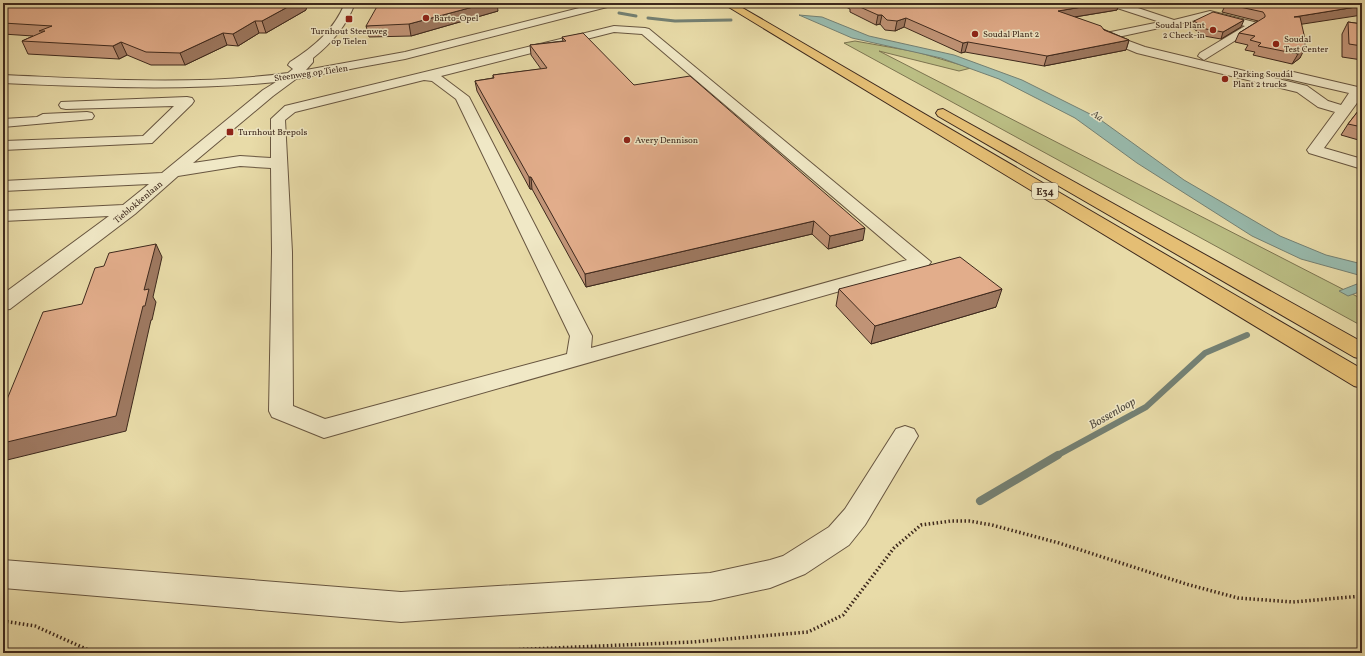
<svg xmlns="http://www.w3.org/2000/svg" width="1365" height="656" font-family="Vollkorn,serif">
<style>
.green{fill:#bbbe84;stroke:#7c7450}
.water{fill:#98baad;stroke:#748073}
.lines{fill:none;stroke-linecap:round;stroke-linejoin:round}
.stream-far2{stroke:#748073;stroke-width:3}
.stream-far1{stroke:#748073;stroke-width:6}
.stream{stroke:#748073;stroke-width:8}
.minor-casing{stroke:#685640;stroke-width:2}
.highway-casing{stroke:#3e291d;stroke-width:2}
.path{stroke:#3e291d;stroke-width:3.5;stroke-dasharray:1.5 2.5;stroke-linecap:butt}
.minor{fill:#f0e8c6;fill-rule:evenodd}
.highway{fill:#e4be74;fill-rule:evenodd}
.wall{fill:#c29578;stroke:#3e291d}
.shaded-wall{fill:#9e7961;stroke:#3e291d}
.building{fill:#e2ad8b;stroke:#3e291d}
.poi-dot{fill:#8f2418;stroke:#f0e8c6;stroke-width:1.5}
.labels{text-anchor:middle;stroke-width:3;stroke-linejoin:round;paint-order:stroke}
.far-poi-label{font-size:9px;fill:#3e291d;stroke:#f0e8c6;text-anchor:start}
.far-street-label{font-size:9px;fill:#3e291d;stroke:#f0e8c6}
.far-water-label{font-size:10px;font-style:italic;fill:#544d41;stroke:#f0e8c6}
.shield{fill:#f0e8c6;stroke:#736250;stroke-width:1}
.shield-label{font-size:10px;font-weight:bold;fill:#3e291d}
.water-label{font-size:12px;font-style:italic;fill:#544d41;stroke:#f0e8c6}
</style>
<rect width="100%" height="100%" fill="#e8dba8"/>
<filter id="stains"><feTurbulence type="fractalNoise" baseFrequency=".005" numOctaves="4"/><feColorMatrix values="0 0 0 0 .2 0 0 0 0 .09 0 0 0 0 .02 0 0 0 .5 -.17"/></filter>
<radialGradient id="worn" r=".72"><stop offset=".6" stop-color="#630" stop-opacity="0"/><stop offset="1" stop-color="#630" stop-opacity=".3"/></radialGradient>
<path class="green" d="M 855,41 L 917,52 L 971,68 L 959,71 L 879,51 L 1362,299 L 1362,326 L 844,43 Z"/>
<path class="water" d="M 799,15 L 822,17 L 869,36 L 954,55 L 1022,80 L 1098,118 L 1184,180 L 1280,236 L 1326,255 L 1362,264 L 1362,276 L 1301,259 L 1252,236 L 1137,163 L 1075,118 L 999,79 L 941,58 L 852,38 Z
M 1362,282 L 1362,291 L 1348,296 L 1339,291 Z"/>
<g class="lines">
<path class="stream-far2" d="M 560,3 L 562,3
M 619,13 L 636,16
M 648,18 L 675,21 L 731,20"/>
<path class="stream-far1" d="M 1056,456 L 1146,407 L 1205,353 L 1247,335"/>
<path class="stream" d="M 980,501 L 1058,455"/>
<g class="minor-casing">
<path id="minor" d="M 345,3 L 355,3 C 347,25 332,43 313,58 L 313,62 L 306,70 L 405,52 L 599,3 L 616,3 L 615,5 L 405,59 L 296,79 L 273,96 L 193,163 L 240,156 L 271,158 L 271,119 L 285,106 L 614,26 L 645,28 L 649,29 L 931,262 L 928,266 L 324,438 L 272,417 L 269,411 L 272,252 L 271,168 L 240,166 L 178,176 L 135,214 L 10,309 L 3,310 L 3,294 L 109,216 L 3,221 L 3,211 L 123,205 L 149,184 L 3,191 L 3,181 L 162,173 L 263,90 L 276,82 C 185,91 94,87 3,83 L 3,75 C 98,79 194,86 288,73 L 293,69 L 288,65 L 290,62 C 314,47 334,30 345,3 ZM 614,32 L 642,34 L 907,260 L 591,348 L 592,336 L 469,97 L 441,76 ZM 424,80 L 432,81 L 456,99 L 570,336 L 567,354 L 325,419 L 293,406 L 292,252 L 285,120 L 295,112 Z
M 1107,3 L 1123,3 L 1174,20 L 1210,11 L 1258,23 L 1260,25 L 1204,60 L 1198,56 L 1200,53 L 1245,26 L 1210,17 L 1118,37 L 1145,47 L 1307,86 L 1328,101 L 1341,105 L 1349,93 L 1284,78 L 1283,75 L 1289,71 L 1362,88 L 1362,96 L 1324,148 L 1362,159 L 1362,169 L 1309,153 L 1307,150 L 1335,112 L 1318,107 L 1297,92 L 1137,53 L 1101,38 L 1099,36 L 1101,34 L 1160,22 L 1108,5 Z
M 187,97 L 192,98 L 194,101 L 192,104 L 152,143 L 3,150 L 4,141 L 143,136 L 174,106 L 66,109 L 61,108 L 59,105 L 61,102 Z
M 87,112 L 92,113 L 94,116 L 92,119 L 3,127 L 3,119 L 37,117 L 43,114 Z
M 905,426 L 914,429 L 918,436 L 865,525 L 849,545 L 805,574 L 770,588 L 710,601 L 401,622 L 3,588 L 3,560 L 401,592 L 710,573 L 770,560 L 783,556 L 829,527 L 845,509 L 896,429 Z"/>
</g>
<g class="highway-casing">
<path id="highway" d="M 722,3 L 734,3 L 1362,369 L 1362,388 L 1354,386 Z
M 943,109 L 1362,342 L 1362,359 L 1354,357 L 938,116 L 936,113 L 938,110 Z"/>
</g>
<path class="path" d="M 3,621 L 35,626 L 95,653
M 439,653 L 692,642 L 808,632 L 843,615 L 894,548 L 921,525 L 951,521 L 969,521 L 992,525 L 1059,543 L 1186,584 L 1238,598 L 1293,602 L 1362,596"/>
<use href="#minor" class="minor"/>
<use href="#highway" class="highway"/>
</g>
<path class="wall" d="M 3,3 L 306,10 L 266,33 L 259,33 L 238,46 L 227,45 L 185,65 L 151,65 L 127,55 L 119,59 L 28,54 L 22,41 L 33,36 L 3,34 Z
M 838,3 L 1119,3 L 1117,10 L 1075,17 L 1129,40 L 1126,50 L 1044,66 L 965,52 L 961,53 L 904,27 L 895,31 L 885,30 L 880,24 L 876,25 L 850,12 L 850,9 Z
M 1128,3 L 1154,3 L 1137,6 Z
M 1218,3 L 1362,3 L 1301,24 L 1300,58 L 1292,64 L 1253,55 L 1255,52 L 1245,50 L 1248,45 L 1235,42 L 1239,33 L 1258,21 L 1222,12 L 1225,6 L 1217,5 Z
M 498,11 L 411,36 L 369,37 L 366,26 Z
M 1194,21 L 1241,27 L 1221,39 L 1204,36 L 1191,27 Z
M 1348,22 L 1362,24 L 1362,60 L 1342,57 L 1342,34 Z
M 562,37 L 634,85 L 863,240 L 828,249 L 812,234 L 586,287 L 532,189 L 530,189 L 477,91 L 475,81 L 493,78 L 493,75 L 541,69 L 531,55 L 530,45 L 563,41 Z
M 1362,106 L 1362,141 L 1341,135 L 1348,124 Z
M 839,289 L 996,307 L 871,344 L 836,306 Z"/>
<path class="shaded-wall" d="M 295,3 L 308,3 L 306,10 L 266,33 L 262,21 Z
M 488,3 L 497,3 L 498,11 L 411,36 L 409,24 Z
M 1106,3 L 1119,3 L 1117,10 L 1056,20 L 1058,11 Z
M 1138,3 L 1154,3 L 1137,6 Z
M 1362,6 L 1362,15 L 1290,26 L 1294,17 Z
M 878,15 L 882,15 L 880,24 L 876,25 Z
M 906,18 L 904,27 L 895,31 L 897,21 Z
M 1244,20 L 1241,27 L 1221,39 L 1223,32 Z
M 255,21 L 259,33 L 238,46 L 233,34 Z
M 223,33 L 227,45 L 185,65 L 180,53 Z
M 1129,40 L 1126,50 L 1044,66 L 1047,56 Z
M 121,42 L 127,55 L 119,59 L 113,46 Z
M 968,42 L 965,52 L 961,53 L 963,43 Z
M 1305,48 L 1300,58 L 1292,64 L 1298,54 Z
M 529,177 L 531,177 L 532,189 L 530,189 Z
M 814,221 L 812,234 L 586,287 L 585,274 Z
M 865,228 L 863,240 L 828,249 L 830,236 Z
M 156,244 L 162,257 L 153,297 L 156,302 L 152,320 L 151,320 L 126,431 L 3,461 L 3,443 Z
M 1002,289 L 996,307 L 871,344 L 875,326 Z"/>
<path class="building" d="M 3,3 L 295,3 L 262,21 L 255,21 L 233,34 L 223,33 L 180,53 L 146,52 L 121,42 L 113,46 L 22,41 L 45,31 L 39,31 L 52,26 L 3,23 Z
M 379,3 L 488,3 L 409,24 L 366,26 Z
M 851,3 L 1106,3 L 1058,11 L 1101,26 L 1104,30 L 1129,40 L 1047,56 L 968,42 L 963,43 L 906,18 L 897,21 L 887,20 L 882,15 L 878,15 Z
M 1227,3 L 1362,3 L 1362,6 L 1294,17 L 1300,17 L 1305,39 L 1305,48 L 1298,54 L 1258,46 L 1261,43 L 1250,40 L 1255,36 L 1239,33 L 1265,17 L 1265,15 L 1263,12 L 1226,4 Z
M 1213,12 L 1244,20 L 1223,32 L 1206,29 L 1194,21 Z
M 1348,22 L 1362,24 L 1362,46 L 1349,44 Z
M 583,33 L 634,85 L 690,76 L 865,228 L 830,236 L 814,221 L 585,274 L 531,177 L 529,177 L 475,81 L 494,78 L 493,75 L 547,68 L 530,45 L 566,41 L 562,37 Z
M 1362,106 L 1362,127 L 1348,124 Z
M 156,244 L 144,290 L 149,289 L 145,306 L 143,306 L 116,416 L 3,443 L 3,409 L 43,312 L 82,304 L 95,268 L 104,266 L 109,253 Z
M 960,257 L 1002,289 L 875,326 L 839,289 Z"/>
<g class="poi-dot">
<circle cx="426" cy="18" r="4"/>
<rect x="345" y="15" width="8" height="8" rx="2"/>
<circle cx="1213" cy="30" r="4"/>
<circle cx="975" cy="34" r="4"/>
<circle cx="1276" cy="44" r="4"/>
<circle cx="1225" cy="79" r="4"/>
<rect x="226" y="128" width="8" height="8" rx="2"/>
<circle cx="627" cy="140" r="4"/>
</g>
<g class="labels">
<g class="far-poi-label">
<text x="434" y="21">Barto-Opel</text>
<text x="1205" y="28" text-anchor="end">Soudal Plant<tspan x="1205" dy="10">2 Check-in</tspan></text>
<text x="349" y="34" text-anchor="middle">Turnhout Steenweg<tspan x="349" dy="10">op Tielen</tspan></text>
<text x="983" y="37">Soudal Plant 2</text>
<text x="1284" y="42">Soudal<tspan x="1284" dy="10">Test Center</tspan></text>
<text x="1233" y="77">Parking Soudal<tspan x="1233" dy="10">Plant 2 trucks</tspan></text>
<text x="238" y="135">Turnhout Brepols</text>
<text x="635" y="143">Avery Dennison</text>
</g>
<g class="far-street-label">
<text transform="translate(311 73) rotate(-8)" y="3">Steenweg op Tielen</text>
<text transform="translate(138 202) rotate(-40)" y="3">Tieblokkenlaan</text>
</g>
<g class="far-water-label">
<text transform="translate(1098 115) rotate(35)" y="4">Aa</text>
</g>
<rect class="shield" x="1032" y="183" width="26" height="16" rx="3"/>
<g class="shield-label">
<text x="1045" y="195">E34</text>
</g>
<g class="water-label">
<text transform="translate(1112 413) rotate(-30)" y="4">Bossenloop</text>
</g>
</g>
<rect width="1365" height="656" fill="none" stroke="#e8dba8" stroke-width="16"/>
<rect x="4" y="4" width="1357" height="648" fill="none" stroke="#3e291d" stroke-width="2"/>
<rect x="8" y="8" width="1349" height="640" fill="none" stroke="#3e291d"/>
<rect width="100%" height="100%" filter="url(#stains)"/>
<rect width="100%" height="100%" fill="url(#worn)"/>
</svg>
